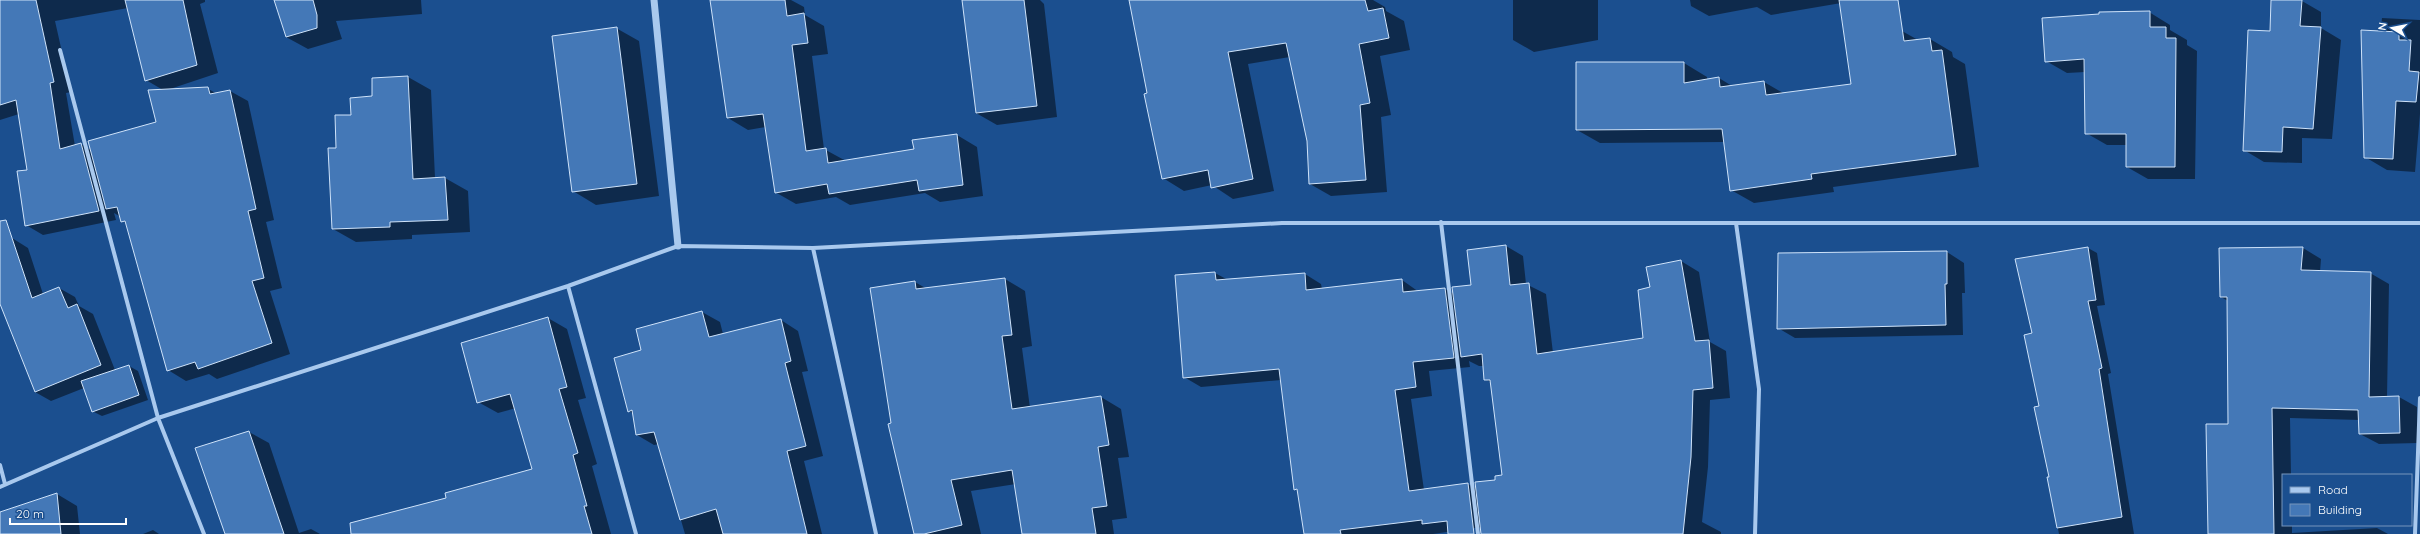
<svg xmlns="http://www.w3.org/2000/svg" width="2420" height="534" font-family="Quicksand,sans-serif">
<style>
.shadow{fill:#0007;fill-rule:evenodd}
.building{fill:#4478b7;stroke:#cfe3fa}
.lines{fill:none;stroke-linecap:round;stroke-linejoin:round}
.minor{stroke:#a9c9ee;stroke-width:4}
.tertiary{stroke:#a9c9ee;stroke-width:7}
</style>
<rect width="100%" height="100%" fill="#1b4f8f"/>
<path class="shadow" d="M 0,0 L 205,0 L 205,2 L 200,4 L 218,73 L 167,90 L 207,88 L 217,94 L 230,91 L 248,101 L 274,220 L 266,222 L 282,288 L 270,291 L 290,354 L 217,379 L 209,374 L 186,381 L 168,370 L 126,223 L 122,221 L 121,217 L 114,213 L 116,220 L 43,235 L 26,225 L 28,171 L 19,114 L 0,120 ZM 128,8 L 146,80 L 163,90 L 157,123 L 91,150 L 81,144 L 75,146 L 66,93 L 71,92 L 55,21 Z
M 275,0 L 421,0 L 422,14 L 336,21 L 342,39 L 308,49 L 286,37 Z
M 711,0 L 791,0 L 804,7 L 805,15 L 824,26 L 828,54 L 812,56 L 824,149 L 846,161 L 915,150 L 914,141 L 957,135 L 977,147 L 983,196 L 940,202 L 925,193 L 850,205 L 836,197 L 796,204 L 775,192 L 766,127 L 748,130 L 728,118 Z
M 963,0 L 1040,0 L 1044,4 L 1057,117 L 997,125 L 976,113 Z
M 1130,0 L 1373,0 L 1385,7 L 1386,11 L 1404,21 L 1410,50 L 1380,56 L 1391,115 L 1381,117 L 1387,192 L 1331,196 L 1310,184 L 1308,141 L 1290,57 L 1248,64 L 1274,191 L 1233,199 L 1212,185 L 1184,191 L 1163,178 Z
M 1513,0 L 1598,0 L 1598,40 L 1534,52 L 1513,40 Z
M 1690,0 L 1872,0 L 1853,1 L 1771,15 L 1757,7 L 1709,16 L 1691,6 Z
M 2272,0 L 2302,1 L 2321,12 L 2321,28 L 2341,40 L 2332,139 L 2302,138 L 2302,163 L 2264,162 L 2244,150 L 2271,32 Z
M 2149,12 L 2170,25 L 2170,30 L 2187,40 L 2187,45 L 2197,51 L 2195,179 L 2148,179 L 2127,167 L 2127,145 L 2107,145 L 2086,133 L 2085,72 L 2067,73 L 2046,61 Z
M 2382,18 L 2420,20 L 2420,114 L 2415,172 L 2387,170 L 2365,157 Z
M 616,28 L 639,41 L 659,196 L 596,205 L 573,191 Z
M 1902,31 L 1918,40 L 1930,39 L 1952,52 L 1953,57 L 1965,64 L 1979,167 L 1833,187 L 1834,192 L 1754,203 L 1731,190 L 1725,142 L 1600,143 L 1577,130 L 1684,63 L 1707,77 L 1707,80 L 1719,78 L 1732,86 L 1764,82 L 1783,93 L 1852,85 Z
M 408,77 L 431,90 L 435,178 L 445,178 L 468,191 L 470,232 L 412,235 L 412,239 L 356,242 L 333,229 L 337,149 L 352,115 L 373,97 Z
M 12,238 L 28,248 L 43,294 L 59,288 L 75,297 L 79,306 L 93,314 L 115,370 L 129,366 L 138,371 L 148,400 L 102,416 L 92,411 L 84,388 L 51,401 L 35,392 L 0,302 L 0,242 Z
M 1506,246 L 1523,256 L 1526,284 L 1546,294 L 1553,353 L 1644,339 L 1651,288 L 1647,268 L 1681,261 L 1699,272 L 1710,342 L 1726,351 L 1730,398 L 1710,400 L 1708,467 L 1702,522 L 1721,532 L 1721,534 L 1532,534 L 1489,526 L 1433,534 L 1305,534 L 1299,492 L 1295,489 L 1281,380 L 1201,387 L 1184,377 L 1176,276 L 1215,273 L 1228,280 L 1305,274 L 1321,284 L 1322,289 L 1402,280 L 1419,292 L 1445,289 L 1454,294 L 1472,286 ZM 1469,361 L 1479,366 L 1484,366 L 1485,379 L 1492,383 L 1503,476 L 1477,489 L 1468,484 L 1424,490 L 1411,399 L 1432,396 L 1429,371 L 1470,367 Z
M 2088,248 L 2097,253 L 2105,305 L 2097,306 L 2111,373 L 2108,374 L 2134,534 L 2059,534 L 2048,478 L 2050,478 L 2034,334 Z
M 2303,248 L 2321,259 L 2320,272 L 2370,273 L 2389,284 L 2387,397 L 2399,397 L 2417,407 L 2418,443 L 2379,444 L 2360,434 L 2360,420 L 2290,418 L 2291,475 L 2283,475 L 2283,525 L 2292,525 L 2292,533 L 2377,528 L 2388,534 L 2209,534 L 2229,425 L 2228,301 L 2221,297 Z
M 1947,252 L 1964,263 L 1965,293 L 1962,293 L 1963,335 L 1795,338 L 1778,328 Z
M 1005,279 L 1025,291 L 1032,346 L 1022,348 L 1030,408 L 1101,397 L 1121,409 L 1129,457 L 1118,458 L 1127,518 L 1112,520 L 1114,534 L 1023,534 L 1016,484 L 971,491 L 981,534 L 915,534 L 892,424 L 915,282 L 927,289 Z
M 702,312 L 720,322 L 723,334 L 781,320 L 798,331 L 808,371 L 802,372 L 823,456 L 804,461 L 822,534 L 685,534 L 659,444 L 654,445 L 637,435 L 634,414 L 629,411 L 642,351 Z
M 548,318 L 567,329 L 586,398 L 578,400 L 597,464 L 592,466 L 611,534 L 366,534 L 448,499 L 534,470 L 516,408 L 498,413 L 478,402 Z
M 249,432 L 269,443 L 299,533 L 311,529 L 320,534 L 226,534 Z
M 57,494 L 77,506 L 80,534 L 0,534 L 0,513 Z
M 153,530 L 159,534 L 143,534 Z"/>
<path class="building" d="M 0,0 L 36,0 L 54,82 L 50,83 L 60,149 L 81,143 L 99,211 L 25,226 L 17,171 L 27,170 L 16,100 L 0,105 Z
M 125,0 L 183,0 L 197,65 L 145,81 Z
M 274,0 L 313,0 L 317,15 L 317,28 L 286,37 Z
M 710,0 L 785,0 L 787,16 L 804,13 L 808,43 L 792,45 L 806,151 L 826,148 L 828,163 L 914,149 L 912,140 L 957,134 L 963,185 L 919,191 L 917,180 L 829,194 L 827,184 L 775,193 L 763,114 L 727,118 Z
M 962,0 L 1024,0 L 1037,106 L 976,113 Z
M 1129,0 L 1365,0 L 1368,11 L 1383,8 L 1389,38 L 1359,44 L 1370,103 L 1360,105 L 1366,180 L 1309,184 L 1307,141 L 1286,43 L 1228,52 L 1253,179 L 1211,188 L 1208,170 L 1162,179 L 1144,94 L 1147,93 Z
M 1839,0 L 1898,0 L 1904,41 L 1930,38 L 1932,51 L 1942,50 L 1956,155 L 1811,174 L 1812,179 L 1730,191 L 1722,129 L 1576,130 L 1576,62 L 1684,62 L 1684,83 L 1719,77 L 1720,87 L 1764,81 L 1766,95 L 1851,84 Z
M 2271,0 L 2302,0 L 2300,26 L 2321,27 L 2313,129 L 2283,127 L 2282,152 L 2243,151 L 2248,30 L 2270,31 Z
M 2150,11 L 2150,27 L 2166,27 L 2166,38 L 2176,38 L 2175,167 L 2126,167 L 2126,134 L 2085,134 L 2084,59 L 2045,62 L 2042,18 L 2099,14 L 2099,12 Z
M 617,27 L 637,184 L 572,192 L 552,36 Z
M 2361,30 L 2399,32 L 2399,40 L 2411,40 L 2409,71 L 2419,72 L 2416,102 L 2396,101 L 2393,159 L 2364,158 Z
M 408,76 L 413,179 L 445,177 L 448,220 L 390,222 L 390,227 L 332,229 L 328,148 L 336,148 L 335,115 L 351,115 L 350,98 L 372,96 L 372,78 Z
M 208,87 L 210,94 L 230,90 L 256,209 L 248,211 L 264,278 L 252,281 L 272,343 L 198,369 L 195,362 L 167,371 L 125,221 L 121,222 L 117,207 L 106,209 L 88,141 L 156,122 L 148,90 Z
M 6,220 L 32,298 L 59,287 L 68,308 L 77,304 L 101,365 L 35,392 L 0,304 L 0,221 Z
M 1506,245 L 1510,285 L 1529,283 L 1537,354 L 1643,338 L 1638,290 L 1650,287 L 1646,267 L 1681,260 L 1695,341 L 1709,340 L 1713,388 L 1693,390 L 1691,457 L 1683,534 L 1481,534 L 1475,482 L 1495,480 L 1495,476 L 1502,475 L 1490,380 L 1484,380 L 1482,354 L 1461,357 L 1452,287 L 1471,285 L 1467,250 Z
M 2088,247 L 2096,300 L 2088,301 L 2102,368 L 2099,369 L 2122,517 L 2057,528 L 2047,477 L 2049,477 L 2034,407 L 2039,406 L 2024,335 L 2032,333 L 2015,259 Z
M 2303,247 L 2301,270 L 2371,272 L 2369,397 L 2399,396 L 2400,433 L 2359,434 L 2358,410 L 2272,408 L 2274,534 L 2208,534 L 2206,424 L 2228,424 L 2227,297 L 2220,297 L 2219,248 Z
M 1947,251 L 1947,284 L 1945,284 L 1946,325 L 1777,329 L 1778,253 Z
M 1215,272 L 1216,280 L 1305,273 L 1306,290 L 1402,279 L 1403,292 L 1445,288 L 1454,358 L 1413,362 L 1416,387 L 1395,390 L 1409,491 L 1468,483 L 1474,534 L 1448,534 L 1447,521 L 1422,524 L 1422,520 L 1340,530 L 1341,534 L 1304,534 L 1297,489 L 1294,490 L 1279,369 L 1183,378 L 1175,275 Z
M 1005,278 L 1012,335 L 1002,336 L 1012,409 L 1101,396 L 1109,445 L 1098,447 L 1107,506 L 1092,508 L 1096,534 L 1022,534 L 1012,470 L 951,480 L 962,525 L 924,534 L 914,534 L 888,424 L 891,423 L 870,288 L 915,281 L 916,289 Z
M 702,311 L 709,337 L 781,319 L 791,361 L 785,363 L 806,446 L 787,451 L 807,534 L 723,534 L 716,509 L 680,520 L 654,432 L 636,435 L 632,410 L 628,412 L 614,358 L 641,350 L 636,329 Z
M 548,317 L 567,387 L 559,389 L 578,453 L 573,455 L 587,506 L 584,506 L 592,534 L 351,534 L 350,523 L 446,498 L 445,493 L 532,469 L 510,394 L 477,403 L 461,343 Z
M 129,365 L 139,395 L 92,412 L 81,381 Z
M 249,431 L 284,534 L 225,534 L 195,448 Z
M 57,493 L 61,534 L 0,534 L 0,512 Z"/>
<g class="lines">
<path class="minor" d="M 60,50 L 158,418 L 204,534
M 1441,222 L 1478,534
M 1736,223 L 1759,389 L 1755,534
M 813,248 L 876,534
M 568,286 L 636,534
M 0,465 L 5,484
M 0,487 L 158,418 L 568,286 L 678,246 L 813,248 L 1282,223 L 2420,223
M 2415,534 L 2420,398"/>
<path class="tertiary" d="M 654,0 L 678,246"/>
</g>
<rect x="2282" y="474" width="130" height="52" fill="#1b4f8f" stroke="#7695bc"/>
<rect x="2290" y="487" width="20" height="6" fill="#a9c9ee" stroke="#7695bc"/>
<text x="2318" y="494" font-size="12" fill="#ffffff">Road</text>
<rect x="2290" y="504" width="20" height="12" fill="#4478b7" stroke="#7695bc"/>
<text x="2318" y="514" font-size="12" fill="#ffffff">Building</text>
<g transform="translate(2392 28) rotate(280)" stroke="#1b4f8f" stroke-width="3" paint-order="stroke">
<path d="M0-3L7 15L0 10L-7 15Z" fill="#ffffff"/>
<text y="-6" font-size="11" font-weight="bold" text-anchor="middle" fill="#ffffff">N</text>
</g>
<path d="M10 518v6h116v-6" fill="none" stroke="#ffffff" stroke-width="2"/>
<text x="16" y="518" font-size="12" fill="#ffffff" stroke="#1b4f8f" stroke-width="3" paint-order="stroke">20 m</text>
</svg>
